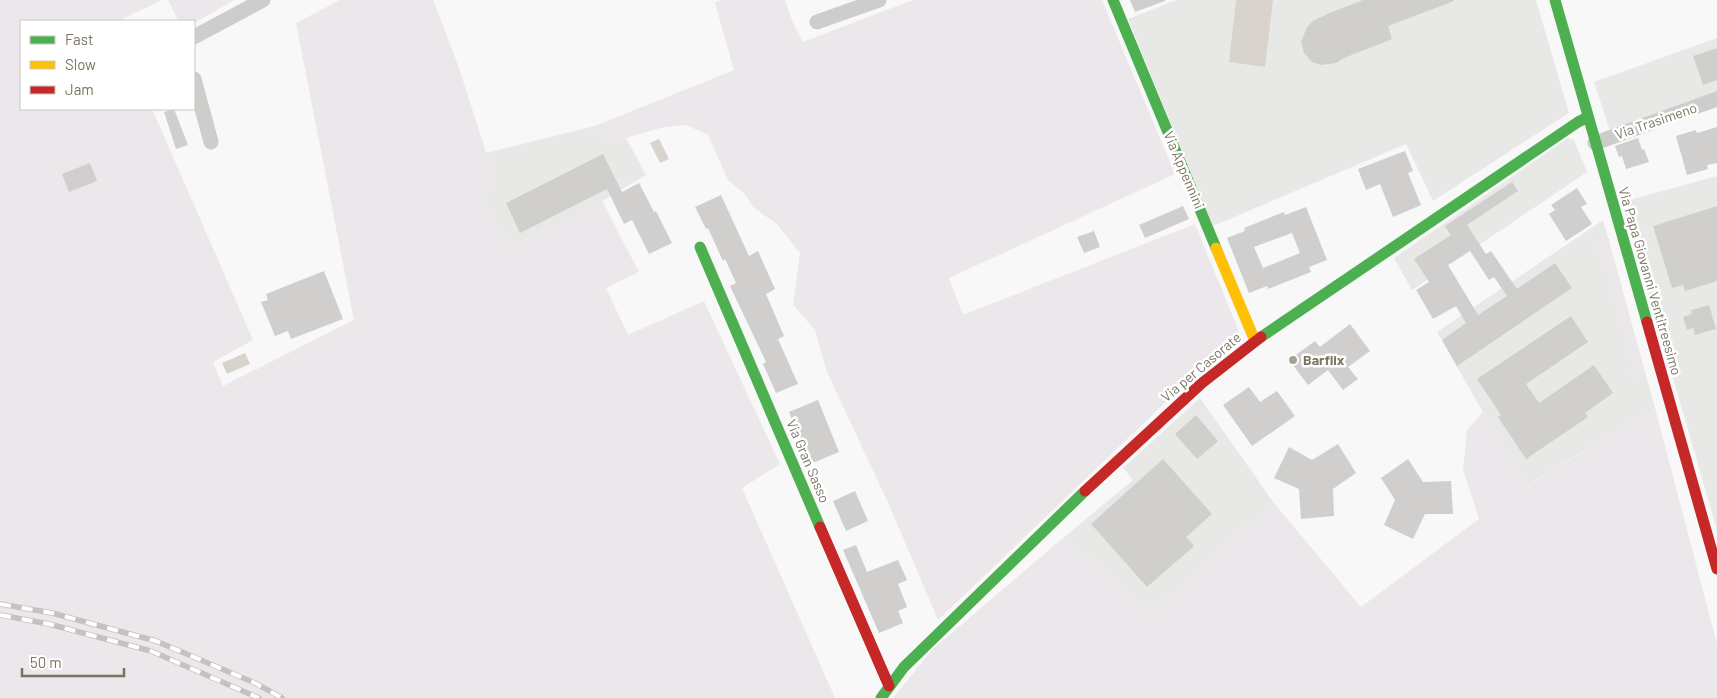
<svg xmlns="http://www.w3.org/2000/svg" width="1717" height="698" font-family="Barlow,sans-serif">
<style>
.built{fill:#e8e8e6}
.green{fill:#ebe7eb}
.water{fill:#d8d4cd}
.building{fill:#d0cfcd;fill-rule:evenodd}
.lines{fill:none;stroke-linecap:round;stroke-linejoin:round}
.street{stroke:#cdcdcb;stroke-width:15}
.fast{stroke:#4caf50;stroke-width:11}
.slow{stroke:#ffc107;stroke-width:11}
.jam{stroke:#c62828;stroke-width:11}
.rail-casing{stroke:#c3c2c0;stroke-width:5.5}
.rail{stroke:#fff;stroke-width:4;stroke-dasharray:11;stroke-linecap:butt}
.poi-dot{fill:#a6a296;stroke:#fff;stroke-width:2}
.labels{text-anchor:middle;stroke-width:5;stroke-linejoin:round;paint-order:stroke}
.street-label{font-size:14px;fill:#7a7461;stroke:#fff}
.poi-label{font-size:14px;font-weight:bold;fill:#7a7461;stroke:#fff;text-anchor:start}
</style>
<rect width="100%" height="100%" fill="#f8f8f8"/>
<path class="built" d="M 1176,0 L 1536,0 L 1569,113 L 1433,201 L 1406,144 L 1213,226 L 1128,19 Z
M 1717,38 L 1717,93 L 1610,131 L 1594,82 Z
M 595,126 L 602,136 L 626,138 L 646,175 L 602,201 L 509,247 L 482,199 L 494,177 L 486,153 Z
M 1568,138 L 1574,140 L 1587,172 L 1412,290 L 1394,258 Z
M 1717,176 L 1717,530 L 1622,202 Z
M 1603,220 L 1655,408 L 1528,485 L 1483,412 L 1437,332 Z
M 1200,398 L 1274,503 L 1152,613 L 1063,538 L 1133,480 L 1123,468 Z"/>
<path class="green" d="M 0,0 L 162,0 L 122,19 L 122,21 L 21,21 L 21,109 L 152,109 L 253,340 L 213,362 L 223,386 L 354,320 L 296,23 L 340,0 L 433,0 L 458,65 L 494,177 L 482,199 L 509,247 L 602,201 L 639,272 L 606,288 L 628,335 L 704,301 L 780,464 L 742,488 L 835,698 L 0,698 Z
M 168,0 L 234,0 L 194,23 L 194,21 L 178,20 Z
M 721,0 L 785,0 L 793,23 L 803,42 L 913,0 L 1102,0 L 1175,174 L 949,278 L 963,315 L 1195,224 L 1239,332 L 938,620 L 890,507 L 827,372 L 815,330 L 793,305 L 800,253 L 777,224 L 753,207 L 745,194 L 728,180 L 708,135 L 686,125 L 664,127 L 626,138 L 602,136 L 595,126 L 734,70 L 715,3 Z
M 1608,237 L 1645,373 L 1637,379 L 1632,378 L 1628,374 L 1634,369 L 1601,252 L 1593,251 L 1593,246 L 1600,239 Z
M 1655,408 L 1717,644 L 1717,698 L 893,698 L 933,649 L 1063,538 L 1152,613 L 1274,503 L 1361,607 L 1479,519 L 1463,470 L 1467,430 L 1483,412 L 1529,485 Z"/>
<path class="water" d="M 1236,0 L 1273,0 L 1265,67 L 1229,62 Z
M 659,139 L 669,159 L 660,163 L 650,143 Z
M 245,353 L 250,364 L 227,374 L 222,363 Z"/>
<path class="building" d="M 1130,0 L 1165,0 L 1165,1 L 1135,12 Z
M 1363,0 L 1454,0 L 1454,1 L 1388,26 L 1392,39 L 1344,58 L 1336,63 L 1321,65 L 1312,62 L 1304,53 L 1301,42 L 1307,27 L 1313,21 L 1329,13 Z
M 1717,48 L 1717,80 L 1703,85 L 1693,56 Z
M 174,109 L 188,145 L 176,149 L 164,112 Z
M 1717,127 L 1717,163 L 1707,165 L 1708,169 L 1687,175 L 1676,136 L 1696,130 L 1697,133 Z
M 1638,138 L 1642,150 L 1644,149 L 1649,162 L 1626,169 L 1622,156 L 1619,157 L 1615,146 Z
M 1405,151 L 1413,171 L 1408,173 L 1421,205 L 1393,217 L 1380,184 L 1366,190 L 1358,169 Z
M 603,154 L 622,192 L 639,183 L 654,212 L 656,211 L 672,243 L 649,254 L 632,220 L 624,224 L 607,189 L 520,233 L 506,203 Z
M 90,163 L 97,181 L 69,192 L 62,174 Z
M 1512,182 L 1518,191 L 1467,225 L 1486,254 L 1491,251 L 1517,289 L 1555,263 L 1572,288 L 1457,366 L 1442,340 L 1466,323 L 1456,306 L 1433,319 L 1416,290 L 1429,282 L 1414,259 L 1451,235 L 1445,226 ZM 1470,251 L 1489,280 L 1494,277 L 1507,296 L 1478,315 L 1448,265 Z
M 1577,188 L 1587,204 L 1581,207 L 1592,224 L 1566,241 L 1549,214 L 1555,210 L 1551,205 Z
M 721,195 L 749,256 L 758,251 L 775,289 L 766,294 L 784,336 L 778,339 L 798,384 L 776,393 L 763,364 L 766,362 L 730,286 L 736,283 L 725,259 L 723,261 L 708,228 L 706,229 L 695,207 Z
M 1183,206 L 1189,219 L 1145,238 L 1139,225 Z
M 1717,206 L 1717,281 L 1685,291 L 1683,285 L 1672,288 L 1653,226 Z
M 1306,207 L 1327,260 L 1309,267 L 1311,272 L 1268,289 L 1267,286 L 1249,293 L 1227,238 L 1245,231 L 1244,228 L 1284,212 L 1285,215 ZM 1292,233 L 1300,253 L 1263,268 L 1254,247 Z
M 1094,231 L 1100,247 L 1084,253 L 1077,237 Z
M 324,271 L 343,319 L 291,339 L 288,331 L 275,336 L 261,302 L 268,300 L 266,294 Z
M 1709,305 L 1716,329 L 1695,335 L 1693,328 L 1687,330 L 1683,317 L 1692,314 L 1691,310 Z
M 1571,316 L 1588,342 L 1526,384 L 1539,403 L 1594,365 L 1613,393 L 1585,413 L 1588,417 L 1526,459 L 1498,417 L 1501,415 L 1477,379 Z
M 1350,324 L 1370,351 L 1348,367 L 1358,379 L 1343,390 L 1328,370 L 1308,385 L 1289,360 L 1315,341 L 1320,347 Z
M 1249,387 L 1260,402 L 1277,391 L 1295,416 L 1252,446 L 1223,405 Z
M 818,400 L 839,452 L 810,464 L 789,412 Z
M 1196,415 L 1218,441 L 1197,459 L 1175,434 Z
M 1338,444 L 1356,473 L 1333,489 L 1334,516 L 1301,519 L 1299,489 L 1274,478 L 1289,447 L 1312,460 Z
M 1163,459 L 1212,514 L 1186,537 L 1194,546 L 1147,587 L 1091,524 Z
M 1408,459 L 1423,482 L 1451,481 L 1453,514 L 1425,514 L 1413,539 L 1384,525 L 1395,500 L 1381,478 Z
M 855,491 L 868,521 L 846,531 L 833,501 Z
M 856,545 L 867,572 L 898,560 L 907,580 L 898,584 L 907,607 L 898,611 L 903,623 L 879,633 L 843,550 Z"/>
<g class="lines">
<path class="street" d="M 817,22 L 879,0
M 194,37 L 263,0
M 194,79 L 211,142
M 1595,143 L 1717,99"/>
<path class="fast" d="M 1113,0 L 1216,248
M 1555,0 L 1647,322
M 700,247 L 820,527
M 1261,337 L 1578,122 L 1588,117
M 881,698 L 904,667 L 1085,491"/>
<path class="slow" d="M 1216,248 L 1255,341"/>
<path class="jam" d="M 1647,322 L 1717,569
M 1085,491 L 1202,383 L 1261,337
M 820,527 L 889,686"/>
<g class="rail-casing">
<path id="rail" d="M 0,604 L 52,613 L 156,641 L 255,683 L 282,698
M 0,615 L 49,624 L 151,651 L 259,698"/>
</g>
<use href="#rail" class="rail"/>
</g>
<circle class="poi-dot" cx="1293" cy="360" r="5"/>
<g class="labels">
<g class="street-label">
<text transform="translate(1656 121) rotate(-19)" y="5">Via Trasimeno</text>
<text transform="translate(1184 170) rotate(67)" y="5">Via Appennini</text>
<text transform="translate(1650 281) rotate(74)" y="5">Via Papa Giovanni Ventitreesimo</text>
<text transform="translate(1201 367) rotate(-40)" y="5">Via per Casorate</text>
<text transform="translate(808 461) rotate(67)" y="5">Via Gran Sasso</text>
</g>
<g class="poi-label">
<text x="1303" y="365">Barflix</text>
</g>
</g>
<rect x="20" y="20" width="175" height="90" fill="#ffffff" stroke="#cac7c0"/>
<rect x="30" y="36" width="25" height="8" fill="#4caf50" stroke="#cac7c0"/>
<text x="65" y="45" font-size="15" fill="#7a7461">Fast</text>
<rect x="30" y="61" width="25" height="8" fill="#ffc107" stroke="#cac7c0"/>
<text x="65" y="70" font-size="15" fill="#7a7461">Slow</text>
<rect x="30" y="86" width="25" height="8" fill="#c62828" stroke="#cac7c0"/>
<text x="65" y="95" font-size="15" fill="#7a7461">Jam</text>
<path d="M22 668v8h102v-8" fill="none" stroke="#7a7461" stroke-width="2.5"/>
<text x="30" y="668" font-size="15" fill="#7a7461" stroke="#ffffff" stroke-width="4" paint-order="stroke">50 m</text>
</svg>
